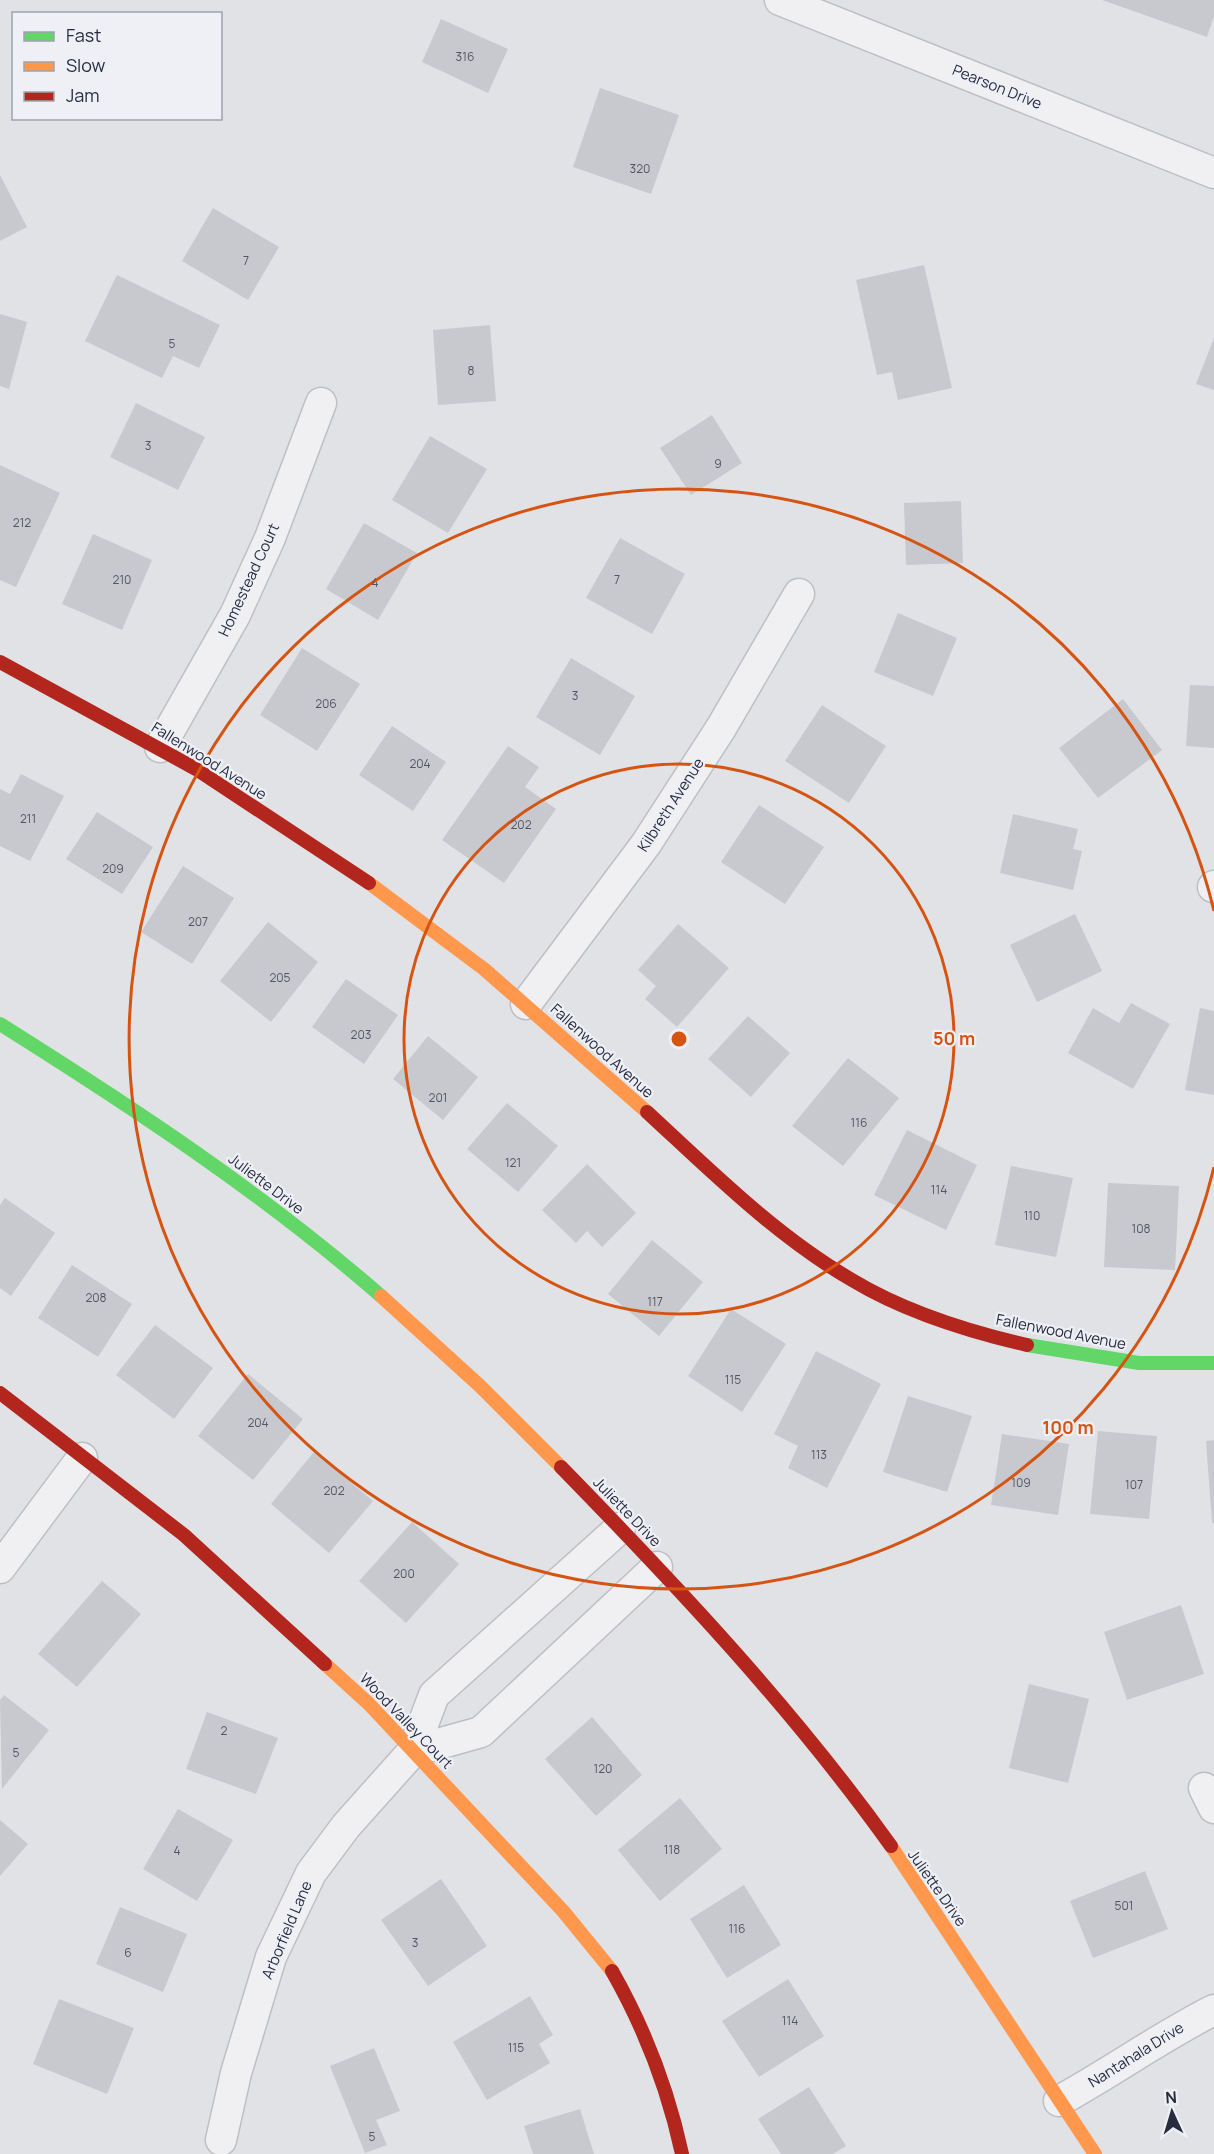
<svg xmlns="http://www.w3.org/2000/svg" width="1214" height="2154" font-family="Manrope,sans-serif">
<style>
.building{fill:#c8c9ce}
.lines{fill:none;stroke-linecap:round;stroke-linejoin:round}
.street-casing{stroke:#bebfc3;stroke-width:33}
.street{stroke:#f0f0f3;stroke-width:30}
.fast{stroke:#63d668;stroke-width:14}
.slow{stroke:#ff974d;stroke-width:14}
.jam{stroke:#b3261e;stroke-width:14}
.ring{fill:none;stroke:#d55411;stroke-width:3}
.labels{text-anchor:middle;stroke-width:4.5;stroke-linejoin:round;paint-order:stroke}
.number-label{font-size:12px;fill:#525564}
.street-label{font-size:15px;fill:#282c3f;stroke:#eef0f6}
.centre{fill:#d55411;stroke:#eef0f6;stroke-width:3}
.ring-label{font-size:18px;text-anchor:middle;font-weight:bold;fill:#d55411;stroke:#eef0f6;stroke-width:4.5;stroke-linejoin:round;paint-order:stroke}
</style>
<rect width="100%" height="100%" fill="#e1e2e6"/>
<path class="building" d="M 1102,0 L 1214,0 L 1214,16 L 1207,37 Z
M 441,19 L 508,49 L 488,93 L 422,62 Z
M 600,88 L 679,115 L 651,194 L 573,167 Z
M 0,175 L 27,227 L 0,241 Z
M 213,208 L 279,247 L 248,300 L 182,261 Z
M 924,265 L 952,388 L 898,400 L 892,372 L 877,375 L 856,280 Z
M 117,275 L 220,325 L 199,368 L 173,356 L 162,378 L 85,341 Z
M 0,314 L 27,322 L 9,389 L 0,386 Z
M 490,325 L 496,401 L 438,405 L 433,330 Z
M 1214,338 L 1214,390 L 1196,384 Z
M 136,403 L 205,437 L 178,490 L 110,457 Z
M 712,415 L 742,463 L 691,495 L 660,448 Z
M 430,436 L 487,469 L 448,533 L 392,500 Z
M 0,465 L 60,493 L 16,587 L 0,580 Z
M 961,501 L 963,563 L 906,565 L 904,503 Z
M 364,523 L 417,553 L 378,620 L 326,589 Z
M 93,534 L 152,560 L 122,630 L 62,604 Z
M 620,538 L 685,574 L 652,634 L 586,598 Z
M 898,613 L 957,638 L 933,696 L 874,672 Z
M 302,648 L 360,684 L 317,751 L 260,715 Z
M 571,658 L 635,696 L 600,755 L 536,717 Z
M 1190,685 L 1214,686 L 1214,748 L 1186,746 Z
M 1123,699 L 1162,750 L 1098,798 L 1059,748 Z
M 822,705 L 886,746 L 849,803 L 785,761 Z
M 392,726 L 446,762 L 413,811 L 359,775 Z
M 508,746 L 539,767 L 525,787 L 556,809 L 504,883 L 442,840 Z
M 21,774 L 64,796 L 30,861 L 0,846 L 0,789 L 10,794 Z
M 759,805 L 824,847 L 785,904 L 721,862 Z
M 97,812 L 153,847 L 122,894 L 66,859 Z
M 1013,814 L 1078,829 L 1073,849 L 1082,851 L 1073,890 L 1000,873 Z
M 183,866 L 234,898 L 192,964 L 141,932 Z
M 1075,914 L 1102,971 L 1037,1002 L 1010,945 Z
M 268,922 L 318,962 L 271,1022 L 220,981 Z
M 678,924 L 729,968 L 677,1027 L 645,999 L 656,986 L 638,970 Z
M 346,979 L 398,1015 L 364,1064 L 312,1027 Z
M 1131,1003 L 1170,1024 L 1133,1089 L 1068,1053 L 1093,1008 L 1119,1023 Z
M 1200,1008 L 1214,1011 L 1214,1095 L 1185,1090 Z
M 748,1016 L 790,1053 L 751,1097 L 708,1059 Z
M 428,1036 L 478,1077 L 443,1120 L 393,1079 Z
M 848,1058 L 899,1098 L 843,1166 L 792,1126 Z
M 507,1103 L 558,1146 L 518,1192 L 467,1149 Z
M 907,1130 L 977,1165 L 946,1230 L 874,1195 Z
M 587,1164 L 636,1213 L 602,1247 L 587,1231 L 576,1243 L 542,1210 Z
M 1011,1166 L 1073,1178 L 1056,1257 L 995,1245 Z
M 1108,1183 L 1179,1186 L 1175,1270 L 1104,1267 Z
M 5,1198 L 55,1233 L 11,1296 L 0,1288 L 0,1205 Z
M 652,1240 L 703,1282 L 659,1336 L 608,1294 Z
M 72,1265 L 132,1304 L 98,1357 L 38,1318 Z
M 731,1309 L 786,1344 L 742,1412 L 688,1376 Z
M 155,1325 L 213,1368 L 174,1419 L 116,1375 Z
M 816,1351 L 881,1384 L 827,1488 L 788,1468 L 798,1446 L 774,1434 Z
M 248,1374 L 303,1419 L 253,1480 L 198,1436 Z
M 908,1396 L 972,1416 L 947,1492 L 883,1472 Z
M 1098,1431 L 1157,1436 L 1149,1519 L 1090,1514 Z
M 1002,1434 L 1069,1444 L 1058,1515 L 991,1505 Z
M 1214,1440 L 1214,1523 L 1212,1523 L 1206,1441 Z
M 314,1452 L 373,1501 L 329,1553 L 271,1504 Z
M 412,1522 L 459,1564 L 406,1623 L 359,1581 Z
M 102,1581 L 141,1614 L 77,1687 L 38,1654 Z
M 1181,1605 L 1204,1674 L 1127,1700 L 1104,1632 Z
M 1029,1684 L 1089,1699 L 1068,1783 L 1009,1768 Z
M 4,1695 L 49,1730 L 2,1789 L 0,1700 Z
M 207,1712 L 278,1738 L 256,1794 L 186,1769 Z
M 592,1717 L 642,1775 L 596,1816 L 545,1759 Z
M 680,1798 L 722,1849 L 660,1901 L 618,1850 Z
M 178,1809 L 233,1840 L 197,1901 L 143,1869 Z
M 0,1820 L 28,1844 L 0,1876 Z
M 1145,1871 L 1168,1929 L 1093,1958 L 1070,1901 Z
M 441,1879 L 487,1946 L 428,1986 L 381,1920 Z
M 744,1885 L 781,1945 L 727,1978 L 690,1919 Z
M 120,1907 L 187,1934 L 163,1992 L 96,1964 Z
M 788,1979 L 824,2036 L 759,2077 L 722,2021 Z
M 530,1996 L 553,2035 L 539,2044 L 550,2063 L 487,2100 L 453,2042 Z
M 59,1999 L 134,2028 L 107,2094 L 33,2064 Z
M 374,2048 L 400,2111 L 376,2120 L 387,2145 L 365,2153 L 330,2066 Z
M 809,2087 L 846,2146 L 833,2154 L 781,2154 L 758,2119 Z
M 580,2109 L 594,2154 L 533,2154 L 524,2126 Z"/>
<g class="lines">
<g class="street-casing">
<path id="street" d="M 780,0 L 1214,173
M 160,747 L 235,615 L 270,538 L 321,403
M 1213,887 L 1214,886
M 526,1004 L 646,844 L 721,728 L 799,594
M 0,1568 L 82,1458
M 413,1751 L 481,1732 L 657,1567
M 1204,1788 L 1214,1808
M 1059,2101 C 1112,2072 1160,2037 1214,2010
M 221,2140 L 236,2073 L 271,1957 L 311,1873 L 346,1826 L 413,1751 L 434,1695 L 620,1528"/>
</g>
<use href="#street" class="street"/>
<path class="fast" d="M 0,1024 C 132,1107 263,1193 381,1296
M 1027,1345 L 1139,1363 L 1214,1363"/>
<path class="slow" d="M 369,883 L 484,969 L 647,1112
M 381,1296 L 480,1386 L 561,1467
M 325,1664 L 369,1704 L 563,1911 L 612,1971
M 891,1846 L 1095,2154"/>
<path class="jam" d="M 0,662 L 196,769 L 369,883
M 647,1112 C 711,1171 776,1236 852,1280 C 905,1312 966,1331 1027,1345
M 0,1393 L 184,1535 L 325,1664
M 561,1467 C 678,1587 793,1709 891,1846
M 612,1971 C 645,2029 668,2089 682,2154"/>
</g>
<g class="ring">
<circle cx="679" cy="1039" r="275"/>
<path d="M1214 1167A550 550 0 1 1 1214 911"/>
</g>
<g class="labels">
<g class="number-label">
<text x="465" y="61">316</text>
<text x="640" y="173">320</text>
<text x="246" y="265">7</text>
<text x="172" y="348">5</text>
<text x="471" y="375">8</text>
<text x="148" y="450">3</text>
<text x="718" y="468">9</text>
<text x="22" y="527">212</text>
<text x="122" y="584">210</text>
<text x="617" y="584">7</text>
<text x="375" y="587">4</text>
<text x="575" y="700">3</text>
<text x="326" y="708">206</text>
<text x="420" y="768">204</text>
<text x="28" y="823">211</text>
<text x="521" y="829">202</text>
<text x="113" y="873">209</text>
<text x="198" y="926">207</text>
<text x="280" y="982">205</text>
<text x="361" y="1039">203</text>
<text x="438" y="1102">201</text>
<text x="859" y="1127">116</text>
<text x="513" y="1167">121</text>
<text x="939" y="1194">114</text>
<text x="1032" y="1220">110</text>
<text x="1141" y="1233">108</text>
<text x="96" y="1302">208</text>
<text x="655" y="1306">117</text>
<text x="733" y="1384">115</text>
<text x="258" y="1427">204</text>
<text x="819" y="1459">113</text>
<text x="1021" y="1487">109</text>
<text x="1134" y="1489">107</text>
<text x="334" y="1495">202</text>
<text x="404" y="1578">200</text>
<text x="224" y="1735">2</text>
<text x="16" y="1757">5</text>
<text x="603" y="1773">120</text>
<text x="672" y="1854">118</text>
<text x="177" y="1855">4</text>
<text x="1124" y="1910">501</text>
<text x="737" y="1933">116</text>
<text x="415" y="1947">3</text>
<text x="128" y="1957">6</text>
<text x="790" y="2025">114</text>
<text x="516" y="2052">115</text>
<text x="372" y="2141">5</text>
</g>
<g class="street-label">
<text transform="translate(997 87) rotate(22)" y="5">Pearson Drive</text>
<text transform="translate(249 580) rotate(-65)" y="5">Homestead Court</text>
<text transform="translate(209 761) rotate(32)" y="5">Fallenwood Avenue</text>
<text transform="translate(671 805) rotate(-57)" y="5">Kilbreth Avenue</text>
<text transform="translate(602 1051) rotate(42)" y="5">Fallenwood Avenue</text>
<text transform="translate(266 1184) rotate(37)" y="5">Juliette Drive</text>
<text transform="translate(1061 1332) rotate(11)" y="5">Fallenwood Avenue</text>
<text transform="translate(627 1512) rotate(46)" y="5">Juliette Drive</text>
<text transform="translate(406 1721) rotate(46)" y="5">Wood Valley Court</text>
<text transform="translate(937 1888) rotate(55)" y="5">Juliette Drive</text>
<text transform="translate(287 1930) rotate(-67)" y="5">Arborfield Lane</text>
<text transform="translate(1136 2055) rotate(-32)" y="5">Nantahala Drive</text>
</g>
</g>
<circle cx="679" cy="1039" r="9" class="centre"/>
<g class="ring-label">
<text x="954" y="1045">50 m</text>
<text x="1068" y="1434">100 m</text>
</g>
<rect x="12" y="12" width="210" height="108" fill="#eef0f6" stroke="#9fa2ad" stroke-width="1.5"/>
<rect x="24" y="32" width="30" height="9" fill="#63d668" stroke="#9fa2ad" stroke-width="1.5"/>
<text x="66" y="42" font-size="18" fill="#282c3f">Fast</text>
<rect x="24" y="62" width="30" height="9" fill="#ff974d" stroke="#9fa2ad" stroke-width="1.5"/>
<text x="66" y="72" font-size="18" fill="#282c3f">Slow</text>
<rect x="24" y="92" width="30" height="9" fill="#b3261e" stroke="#9fa2ad" stroke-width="1.5"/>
<text x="66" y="102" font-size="18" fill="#282c3f">Jam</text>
<g transform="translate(1172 2112) rotate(356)" stroke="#eef0f6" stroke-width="4.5" paint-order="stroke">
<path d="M0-4.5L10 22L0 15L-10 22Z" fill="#282c3f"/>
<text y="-9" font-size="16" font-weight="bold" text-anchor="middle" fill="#282c3f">N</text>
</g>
</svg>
